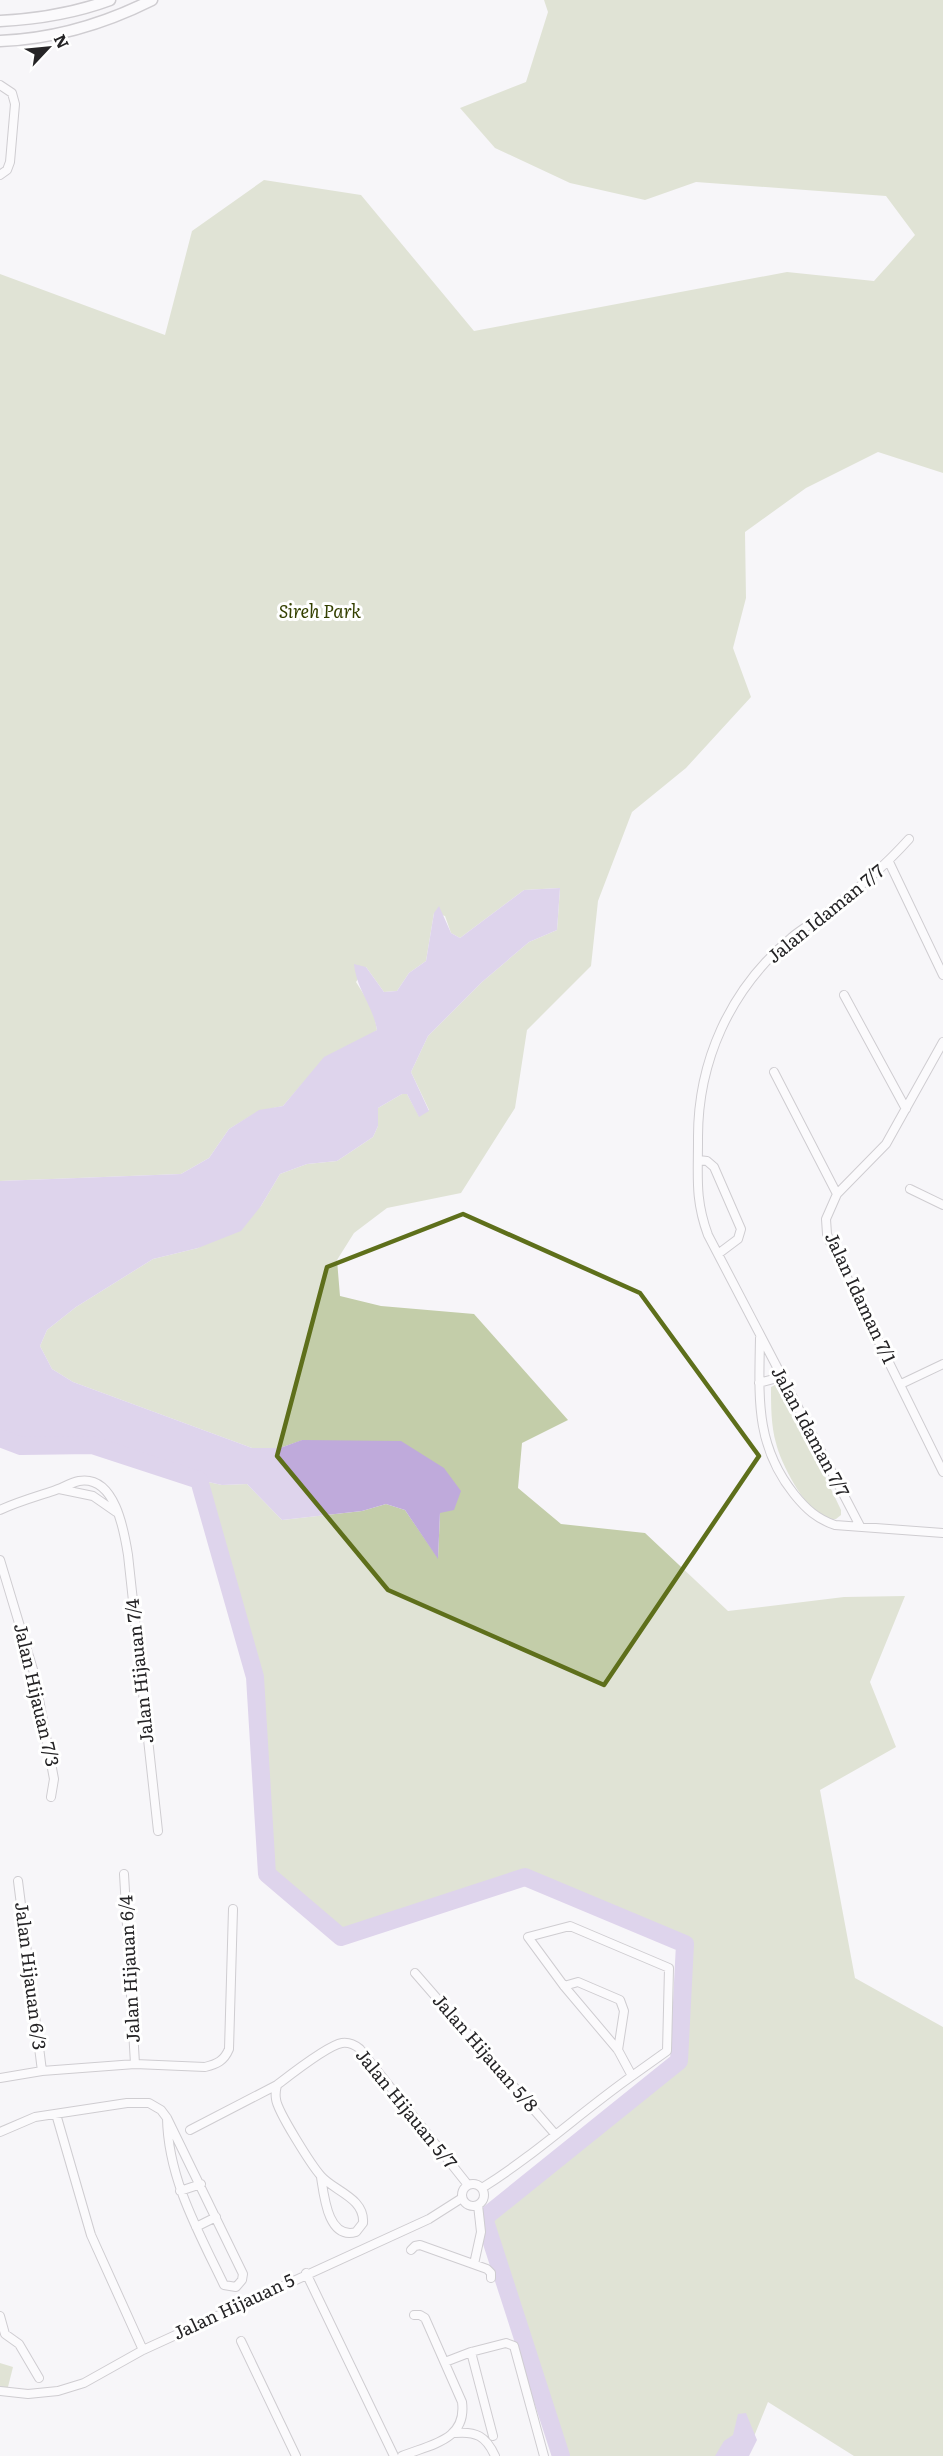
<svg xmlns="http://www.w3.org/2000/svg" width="943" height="2456" font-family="Literata,serif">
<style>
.green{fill:#c3cda9}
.water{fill:#bfaadb}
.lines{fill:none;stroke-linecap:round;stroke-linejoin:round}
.river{stroke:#bfaadb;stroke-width:18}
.minor-casing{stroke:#9d9b9f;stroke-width:10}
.tertiary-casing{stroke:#9d9b9f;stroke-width:13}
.minor{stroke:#fff;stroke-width:8}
.tertiary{stroke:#fff;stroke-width:10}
.marked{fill:none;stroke:#5e6f1b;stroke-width:4.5;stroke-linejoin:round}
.labels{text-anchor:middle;stroke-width:6;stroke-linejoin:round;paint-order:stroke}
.park-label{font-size:18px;font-style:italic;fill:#344001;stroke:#fff}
.street-label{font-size:18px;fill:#252426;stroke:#fff}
</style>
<rect width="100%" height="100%" fill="#f7f5f9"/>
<path class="green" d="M 544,0 L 943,0 L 943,473 L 878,452 L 806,488 L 745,532 L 746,598 L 733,648 L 751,697 L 686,768 L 632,812 L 598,901 L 591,966 L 527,1030 L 515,1108 L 461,1193 L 387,1208 L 354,1233 L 337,1260 L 340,1296 L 381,1306 L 474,1314 L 568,1420 L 522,1443 L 518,1488 L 561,1524 L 645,1533 L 728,1611 L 844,1597 L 905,1596 L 870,1682 L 896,1747 L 820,1790 L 855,1978 L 943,2027 L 943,2456 L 854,2456 L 768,2402 L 746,2456 L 561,2456 L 484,2218 L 679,2061 L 685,1944 L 525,1877 L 341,1937 L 267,1874 L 255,1677 L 199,1480 L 222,1485 L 247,1484 L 282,1520 L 362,1511 L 386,1504 L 405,1510 L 438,1558 L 440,1513 L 303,1440 L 280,1448 L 252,1448 L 73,1382 L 52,1369 L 40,1346 L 47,1330 L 76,1307 L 153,1259 L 198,1248 L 261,1206 L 280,1174 L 307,1164 L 337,1161 L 373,1137 L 378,1126 L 378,1108 L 402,1094 L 407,1094 L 419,1116 L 429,1110 L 411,1072 L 428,1036 L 482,982 L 529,942 L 557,930 L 560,888 L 524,890 L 460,938 L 451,933 L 445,916 L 434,913 L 426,961 L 409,973 L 397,991 L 384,992 L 366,967 L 356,982 L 373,1009 L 377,1030 L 302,1084 L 283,1106 L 259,1111 L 229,1129 L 209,1158 L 181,1174 L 0,1181 L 0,274 L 165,335 L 192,231 L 264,180 L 361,195 L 474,331 L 787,272 L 874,281 L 915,235 L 886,196 L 696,182 L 645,200 L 570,183 L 495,148 L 460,108 L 526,82 L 548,12 Z
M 777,1384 L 782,1386 L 841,1510 L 841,1515 L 836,1519 C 832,1519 827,1519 823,1517 C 805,1509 780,1462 776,1443 C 771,1426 771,1405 771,1387 Z
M 0,2363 L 13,2367 L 8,2387 L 0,2387 Z"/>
<path class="water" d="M 560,888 L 557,930 L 529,942 L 482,982 L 428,1036 L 411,1072 L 429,1111 L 419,1117 L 407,1094 L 402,1094 L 378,1108 L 378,1126 L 373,1137 L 337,1161 L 307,1164 L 280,1174 L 261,1206 L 241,1231 L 198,1248 L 153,1259 L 76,1307 L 47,1330 L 40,1346 L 52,1369 L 73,1382 L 252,1448 L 280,1448 L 302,1440 L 401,1441 L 444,1468 L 461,1491 L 454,1510 L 440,1513 L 438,1559 L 405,1510 L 386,1504 L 362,1511 L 282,1520 L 247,1484 L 222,1485 L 199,1480 L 92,1445 L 21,1446 L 0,1438 L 0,1181 L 181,1174 L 209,1158 L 229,1129 L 259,1110 L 283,1106 L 324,1057 L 377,1030 C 372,1003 357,991 354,964 L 366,967 L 384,992 L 397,991 L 409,973 L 426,961 L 434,913 L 439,906 L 451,933 L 460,938 L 524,890 Z
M 746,2413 L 757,2440 L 749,2456 L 715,2456 L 724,2441 L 733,2435 L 738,2414 Z"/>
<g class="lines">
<path class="river" d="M 0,1438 L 21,1446 L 92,1445 L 199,1480 L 255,1677 L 267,1874 L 341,1937 L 525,1877 L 685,1944 L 679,2061 L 484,2218 L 561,2456"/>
<g class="minor-casing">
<path id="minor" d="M 0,85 L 12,93 L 15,104 L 10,162 L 7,170 L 0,175
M 889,862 L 943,975
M 844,995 L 906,1109
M 943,1042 L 886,1144 L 837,1194 L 826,1219 L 827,1234 L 832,1247 L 943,1472
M 774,1072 L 837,1194
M 698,1160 L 707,1161 L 714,1167 L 741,1229 L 738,1239 L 718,1254
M 910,1189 L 943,1205
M 760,1338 C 759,1398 755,1445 794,1494 C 806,1509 817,1519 835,1525 L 943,1533
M 759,1383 L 781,1377
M 901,1384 L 943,1364
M 59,1489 L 93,1496 L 116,1512
M 0,1510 C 17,1502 35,1497 53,1491 C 62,1488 70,1483 79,1481 C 115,1475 124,1530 128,1555 L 158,1831
M 860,1526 L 708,1235 C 695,1200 698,1178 698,1141 C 697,1062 730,989 791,938 C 800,930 811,924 821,917 C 852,894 883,868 909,839
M 0,1560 L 34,1673 L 54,1779 L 51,1797
M 124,1874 L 135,2064
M 18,1881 L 42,2071
M 415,1973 L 555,2134
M 564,1986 L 578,1982 L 620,2000 L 624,2011 L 618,2050
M 0,2078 L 42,2071 L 135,2064 L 205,2067 C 217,2064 224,2061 229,2049 L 233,1909
M 56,2114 L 91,2235 L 143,2350
M 190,2130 L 277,2085
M 0,2132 L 35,2117 L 127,2103 L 149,2103 L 161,2110 L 167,2118 L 243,2274 L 242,2280 L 236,2287 L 224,2285 C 198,2231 168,2178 167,2118
M 321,2177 C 324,2196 328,2240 356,2232 L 363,2223 C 365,2198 334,2191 321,2176 C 312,2166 277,2111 276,2099 C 275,2094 276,2089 277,2085 C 290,2075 328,2045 342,2043 C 349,2042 355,2045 360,2049 L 468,2185
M462 2195a11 11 0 1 1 22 0a11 11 0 1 1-22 0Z
M 482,2188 C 535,2155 581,2112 632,2076 L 618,2050 L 564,1986 L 528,1937 L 570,1926 L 669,1968 L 667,2051 L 632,2076
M 180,2191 L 201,2184
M 196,2227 L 216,2217
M 411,2250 L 415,2246 L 420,2245 L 487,2269 L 491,2273 L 491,2278
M 474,2264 L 481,2232 L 478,2205
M 306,2273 L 394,2456
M 0,2316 L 5,2334 L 19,2344 L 39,2378
M 241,2341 L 296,2456
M 471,2352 L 506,2343 L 514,2346 L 544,2456
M 445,2362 L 471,2352 L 493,2436
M 0,2391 L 28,2394 L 58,2391 L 84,2383 L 143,2350 L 429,2219 L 462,2198
M 455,2433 C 476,2431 486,2436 495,2456
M 402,2456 C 432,2444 467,2440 462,2402 L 425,2318 L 420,2315 L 414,2315"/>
</g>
<g class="tertiary-casing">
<path id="tertiary" d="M 0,21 C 38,19 75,13 110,0
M 0,41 C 54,39 104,24 152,0"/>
</g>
<use href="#minor" class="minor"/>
<use href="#tertiary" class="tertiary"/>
</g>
<path d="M0 0H943V2456H0ZM 463,1214 L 640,1293 L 759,1456 L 604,1685 L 388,1590 L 277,1456 L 327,1267 Z" fill="#f7f5f9" fill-opacity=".55" fill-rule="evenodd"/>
<path class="marked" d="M 463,1214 L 640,1293 L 759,1456 L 604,1685 L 388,1590 L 277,1456 L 327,1267 Z"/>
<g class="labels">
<g class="park-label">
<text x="320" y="618">Sireh Park</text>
</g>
<g class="street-label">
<text transform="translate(826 914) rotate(-39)" y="6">Jalan Idaman 7/7</text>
<text transform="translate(860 1298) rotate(65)" y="6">Jalan Idaman 7/1</text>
<text transform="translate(810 1432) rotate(62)" y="6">Jalan Idaman 7/7</text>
<text transform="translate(140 1671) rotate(-96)" y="6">Jalan Hijauan 7/4</text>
<text transform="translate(36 1695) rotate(77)" y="6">Jalan Hijauan 7/3</text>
<text transform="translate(130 1969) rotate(-93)" y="6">Jalan Hijauan 6/4</text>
<text transform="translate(30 1976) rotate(83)" y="6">Jalan Hijauan 6/3</text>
<text transform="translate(485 2053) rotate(49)" y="6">Jalan Hijauan 5/8</text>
<text transform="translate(406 2109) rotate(51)" y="6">Jalan Hijauan 5/7</text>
<text transform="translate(234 2307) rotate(-25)" y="6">Jalan Hijauan 5</text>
</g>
</g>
<g transform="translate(48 48) rotate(64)" stroke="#ffffff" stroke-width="4.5" paint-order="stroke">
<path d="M0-4.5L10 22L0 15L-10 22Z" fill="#252426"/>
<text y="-9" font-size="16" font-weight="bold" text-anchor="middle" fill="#252426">N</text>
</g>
</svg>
